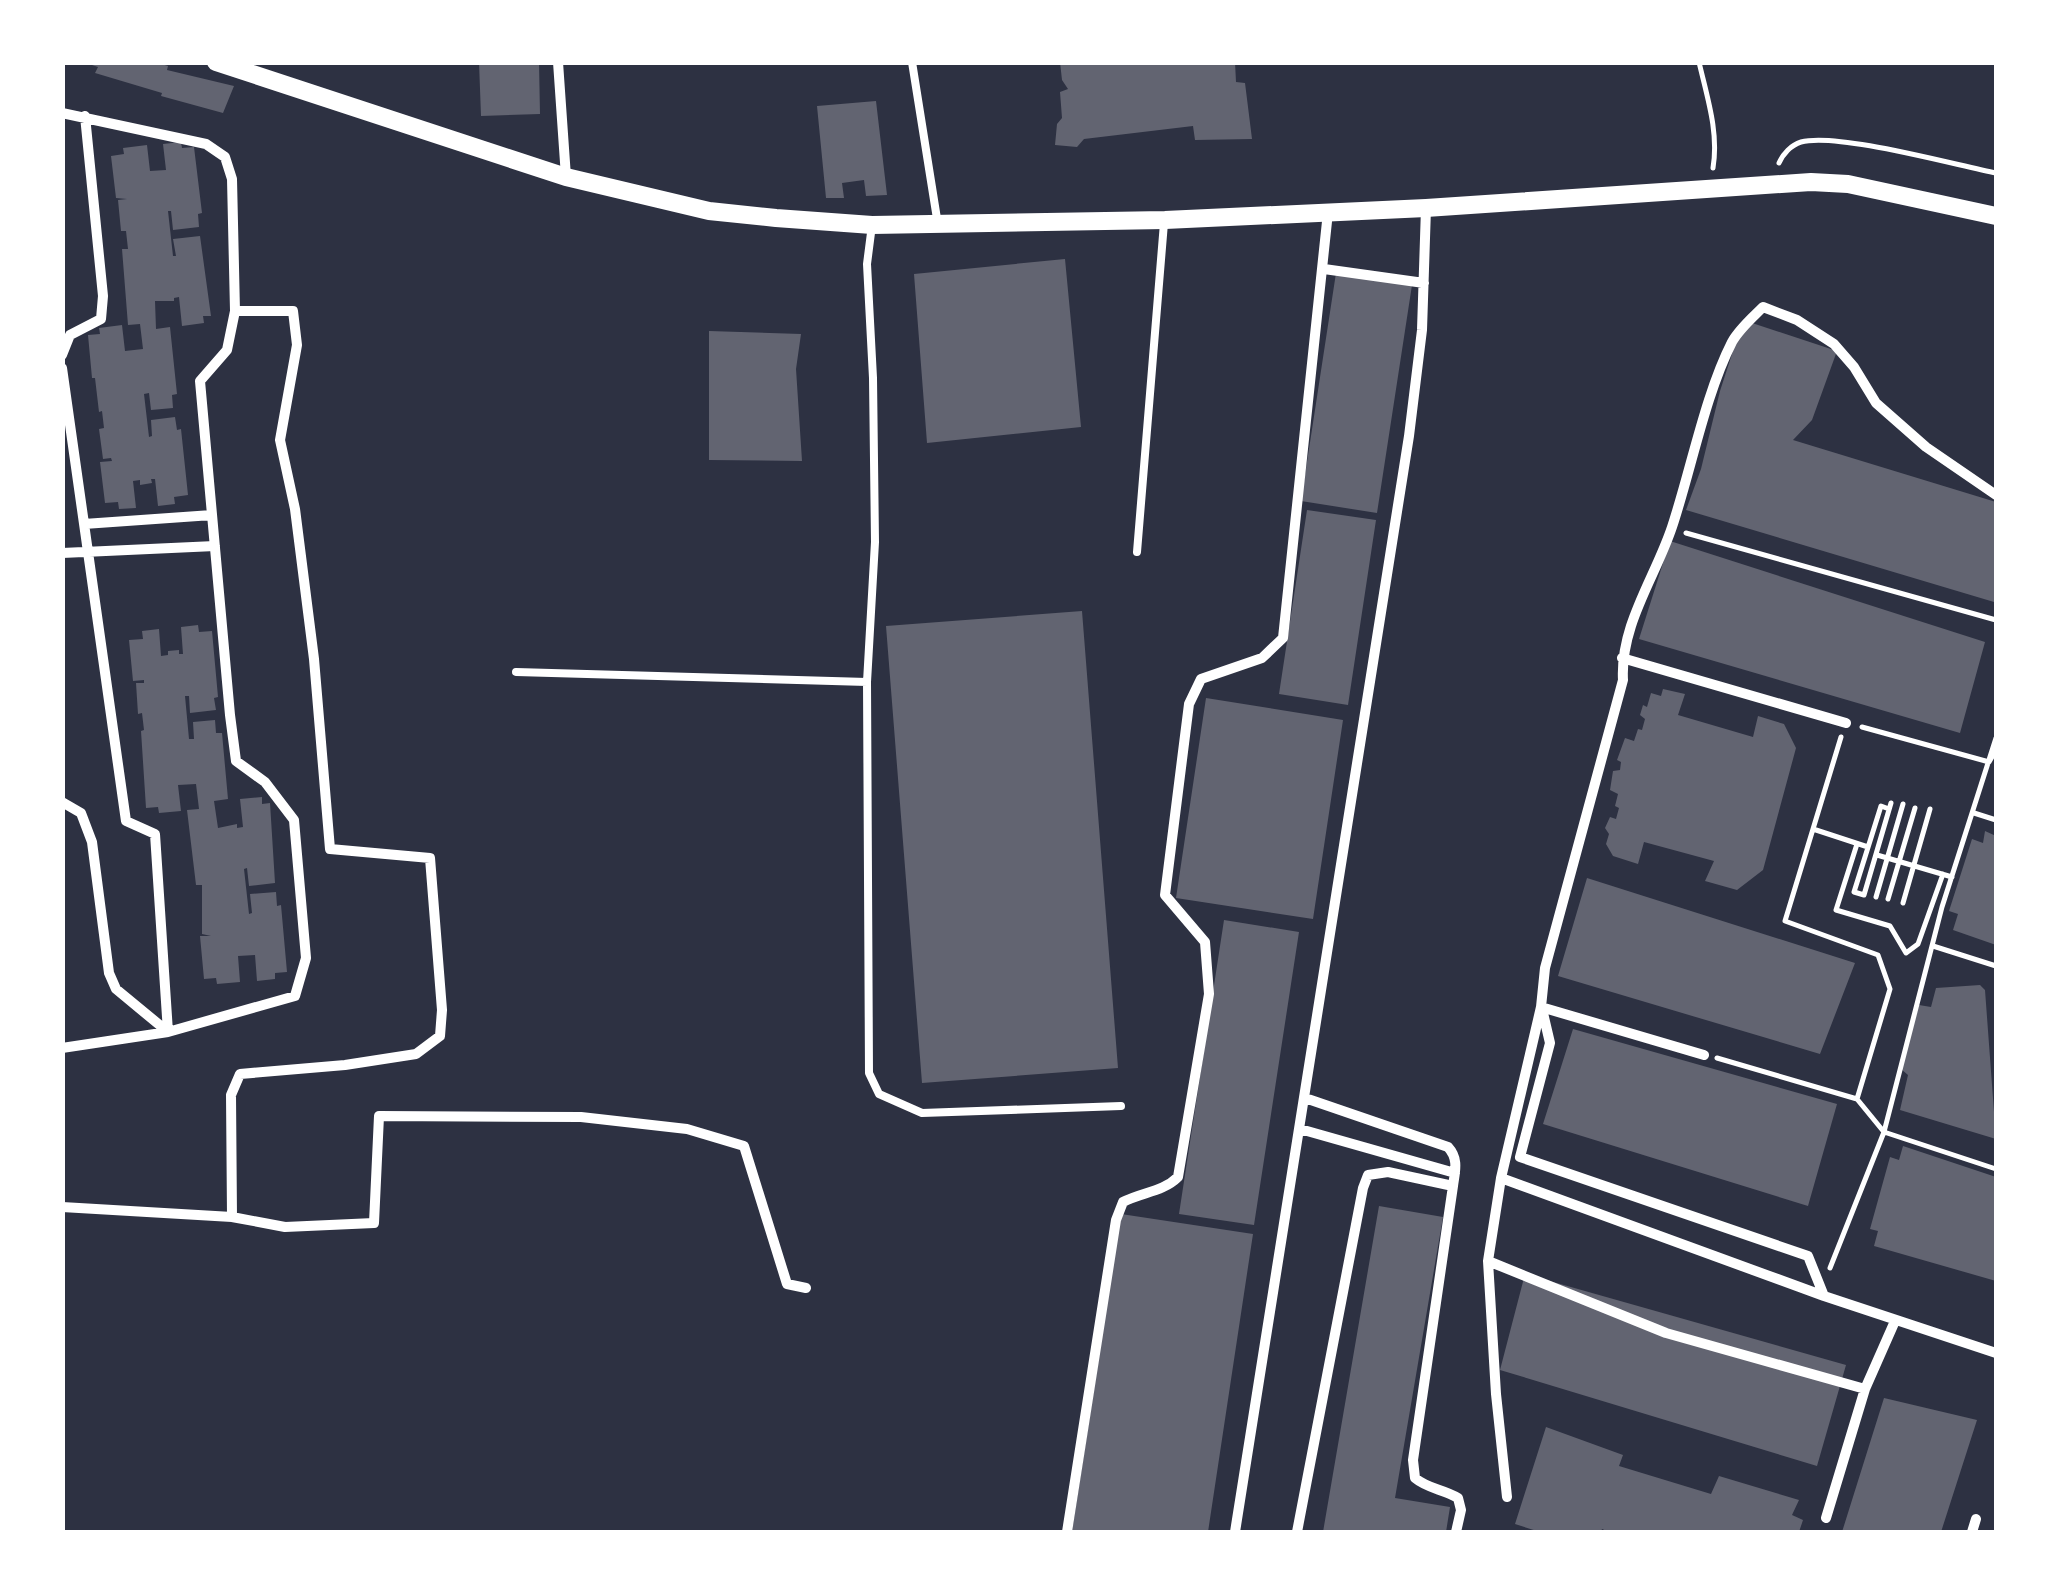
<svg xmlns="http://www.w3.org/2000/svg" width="2059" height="1595" font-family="'Varela Round',sans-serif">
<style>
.building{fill:#626471}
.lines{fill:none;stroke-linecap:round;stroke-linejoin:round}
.path{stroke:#fff;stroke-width:5}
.service{stroke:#fff;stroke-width:8}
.minor{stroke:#fff;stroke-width:10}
.tertiary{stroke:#fff;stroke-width:18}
</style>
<rect width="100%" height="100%" fill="#2d3142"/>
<path class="building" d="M 83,62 L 155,62 L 168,66 L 167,70 L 234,86 L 223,113 L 161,96 L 162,93 L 95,73 L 98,67 Z
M 479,62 L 539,62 L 540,114 L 481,116 Z
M 1060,62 L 1235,62 L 1236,82 L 1245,83 L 1252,139 L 1195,140 L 1193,126 L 1084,139 L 1077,147 L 1055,145 L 1057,124 L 1062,118 L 1060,92 L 1068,89 L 1062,80 Z
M 876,101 L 887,195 L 866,196 L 864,180 L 842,183 L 844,198 L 826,198 L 817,106 Z
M 181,142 L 182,148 L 194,147 L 202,213 L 198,214 L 199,227 L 173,230 L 171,211 L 168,211 L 173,256 L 176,256 L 173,239 L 200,236 L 211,316 L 203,316 L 204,323 L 182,326 L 179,297 L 174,298 L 174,301 L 155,301 L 156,329 L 170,327 L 177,394 L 172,395 L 173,408 L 151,410 L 149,393 L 144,394 L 149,437 L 152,436 L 151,420 L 175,417 L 177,430 L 181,429 L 188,495 L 174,497 L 175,504 L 158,506 L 155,479 L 151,479 L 152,483 L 140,485 L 140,480 L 133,481 L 136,508 L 119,509 L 118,502 L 105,503 L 100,462 L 112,461 L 111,458 L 103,459 L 99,429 L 104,428 L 102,411 L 99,412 L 95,378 L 92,378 L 88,335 L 100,334 L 99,328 L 122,325 L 125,351 L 143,349 L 140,324 L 128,325 L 122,249 L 128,249 L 126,231 L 121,231 L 118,200 L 127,199 L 116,198 L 111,156 L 124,154 L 123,148 L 147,145 L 150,171 L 166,170 L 163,144 Z
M 1065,259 L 1081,427 L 927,443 L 914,274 Z
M 1336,273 L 1412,285 L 1377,513 L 1301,501 Z
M 1743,320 L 1837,351 L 1812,420 L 1793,440 L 1996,502 L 1996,594 L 1994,602 L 1686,510 L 1701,469 L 1720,391 Z
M 709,331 L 801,334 L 796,369 L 802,461 L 709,460 Z
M 1307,510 L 1376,520 L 1348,705 L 1279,694 Z
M 1670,541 L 1985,642 L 1960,733 L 1639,639 Z
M 1082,611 L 1118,1068 L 922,1083 L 886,626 Z
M 198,625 L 199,632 L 212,631 L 218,697 L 214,698 L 216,710 L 190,713 L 189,696 L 185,696 L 189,739 L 194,739 L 193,722 L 215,720 L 216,733 L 222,733 L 228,799 L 214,801 L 218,828 L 237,824 L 237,828 L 243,827 L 240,799 L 262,797 L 262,804 L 270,803 L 275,883 L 249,886 L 247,868 L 244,869 L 249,914 L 252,913 L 250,894 L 276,892 L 277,906 L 281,905 L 287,972 L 275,973 L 275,979 L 257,981 L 255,955 L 238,956 L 240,982 L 217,984 L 216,978 L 204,979 L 200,936 L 211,936 L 202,934 L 202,885 L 196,885 L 187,810 L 199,809 L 196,784 L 178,785 L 181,811 L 159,813 L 158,807 L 146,808 L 141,731 L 144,730 L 142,713 L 138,714 L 136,683 L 144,683 L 144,680 L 133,681 L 129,640 L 143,639 L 142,631 L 159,629 L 161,656 L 168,655 L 168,651 L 179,650 L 179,654 L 183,654 L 181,627 Z
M 1663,689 L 1685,694 L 1678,715 L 1753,737 L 1758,716 L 1784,724 L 1796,748 L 1763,870 L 1737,890 L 1705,881 L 1714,861 L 1644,842 L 1638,864 L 1613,856 L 1606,844 L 1609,834 L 1605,828 L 1610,817 L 1616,819 L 1619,808 L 1615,806 L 1618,794 L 1610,790 L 1613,771 L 1620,770 L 1621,762 L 1617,760 L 1625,738 L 1634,741 L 1638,729 L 1642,730 L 1645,719 L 1640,715 L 1643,705 L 1647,707 L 1651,693 L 1661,696 Z
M 1206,698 L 1343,720 L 1313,919 L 1176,898 Z
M 1985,831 L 1996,836 L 1996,945 L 1953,930 L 1958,914 L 1949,911 L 1972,839 L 1983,843 Z
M 1587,878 L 1855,963 L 1820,1054 L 1558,976 Z
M 1224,920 L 1299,932 L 1254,1225 L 1179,1214 Z
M 1980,985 L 1985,990 L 1996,1139 L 1900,1110 L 1908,1075 L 1901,1069 L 1919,1005 L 1931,1007 L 1936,988 Z
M 1573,1029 L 1837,1104 L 1808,1206 L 1543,1124 Z
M 1903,1146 L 1996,1177 L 1996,1281 L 1874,1246 L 1878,1231 L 1870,1229 L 1890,1157 L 1899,1160 Z
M 1379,1206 L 1443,1217 L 1395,1498 L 1450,1507 L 1446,1532 L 1323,1532 Z
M 1121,1214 L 1253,1234 L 1208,1532 L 1072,1532 Z
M 1525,1274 L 1846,1365 L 1817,1466 L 1500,1370 Z
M 1884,1398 L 1977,1420 L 1941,1532 L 1842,1532 Z
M 1546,1427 L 1623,1455 L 1619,1466 L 1711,1494 L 1719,1476 L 1799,1500 L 1792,1515 L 1803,1520 L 1799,1532 L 1609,1532 L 1602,1529 L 1601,1532 L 1540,1532 L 1515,1524 Z"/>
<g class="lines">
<path class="path" d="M 1699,62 C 1707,97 1719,132 1713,168
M 1779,163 C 1783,154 1791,145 1801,142 C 1836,132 1955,165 1996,173
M 1686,533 L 1996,620
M 1862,727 L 1989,762 L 1996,750
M 1841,737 L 1785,921 L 1878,955 L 1890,989 L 1857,1099
M 1889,809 L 1881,806 L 1854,892 L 1864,895 L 1891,803
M 1974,813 L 1996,820
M 1813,829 L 1868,847
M 1857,844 L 1836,910 L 1890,926 L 1906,953 L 1918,944 L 1943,874
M 1877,855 L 1952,877
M 1876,897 L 1903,804
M 1888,899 L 1915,808
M 1903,903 L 1930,809
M 1933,946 L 1996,966
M 1717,1058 L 1857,1099 L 1884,1132 L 1996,1169
M 1830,1268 L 1884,1132 L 1942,907 L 1996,738"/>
<path class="service" d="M 912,62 L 938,225
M 872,225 L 867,264 L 873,378 L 875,542 L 867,682 L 869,1073 L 879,1094 L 922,1113 L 1121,1106
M 1137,552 L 1164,223
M 516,672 L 867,682"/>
<path class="minor" d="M 558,62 L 566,177
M 62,113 L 206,144 L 225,157 L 232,179 L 235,311 L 227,350 L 200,381 L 230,715 L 236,761 L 265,782 L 294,820 L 306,958 L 295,996 L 168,1032 L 62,1048
M 1324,269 L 1424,283
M 62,355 L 70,335 L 101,319 L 103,296 L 85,116
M 62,368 L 126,821 L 155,834 L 168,1032
M 1996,495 L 1926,447 L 1876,403 L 1854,367 L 1834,344 L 1797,320 L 1763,307 C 1752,318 1739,329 1732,342 C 1705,395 1691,470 1672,527 C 1655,578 1620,625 1623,680 L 1545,968 L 1541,1007 L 1501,1178 L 1824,1296 L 1996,1353
M 84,524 L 212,515
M 62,553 L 215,546
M 1622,658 L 1846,723
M 62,802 L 81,813 L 92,842 L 109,973 L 116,989 L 168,1032
M 1541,1007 L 1704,1055
M 1543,1013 L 1550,1043 L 1520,1157 L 1808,1256 L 1824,1296
M 1305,1098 L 1448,1147 C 1459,1159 1455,1171 1453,1186 L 1413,1460 L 1415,1478 C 1428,1489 1443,1489 1458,1498 L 1461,1510 L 1456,1532
M 1300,1129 L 1455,1173
M 1501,1178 L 1488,1261 L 1666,1333 L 1865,1389
M 62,1207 L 232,1217 L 285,1227 L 374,1223 L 379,1116 L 581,1117 L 687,1129 L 744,1146 L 787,1284 L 806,1288
M 232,1217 L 231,1095 L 240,1074 L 345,1065 L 416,1054 L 440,1036 L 442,1010 L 430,858 L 330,849 L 314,659 L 295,509 L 280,440 L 297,345 L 293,311 L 235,311
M 1488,1261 L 1496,1394 L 1507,1497
M 1826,1518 L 1865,1389 L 1895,1321
M 1067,1532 L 1116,1220 L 1123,1202 C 1142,1192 1163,1192 1178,1177 L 1209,994 L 1205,942 L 1165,895 L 1189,704 L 1201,679 L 1262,658 L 1283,638 L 1328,212
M 1235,1532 L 1409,436 L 1422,330 L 1426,208
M 1297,1532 L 1363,1188 L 1368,1175 L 1388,1172 L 1453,1186
M 1972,1532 L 1976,1519"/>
<path class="tertiary" d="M 216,62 L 566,177 L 709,211 L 776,218 L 872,225 L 1165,220 L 1426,208 L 1811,182 L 1848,184 L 1996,216"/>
</g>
<rect width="2059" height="1595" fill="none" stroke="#ffffff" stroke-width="130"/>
</svg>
